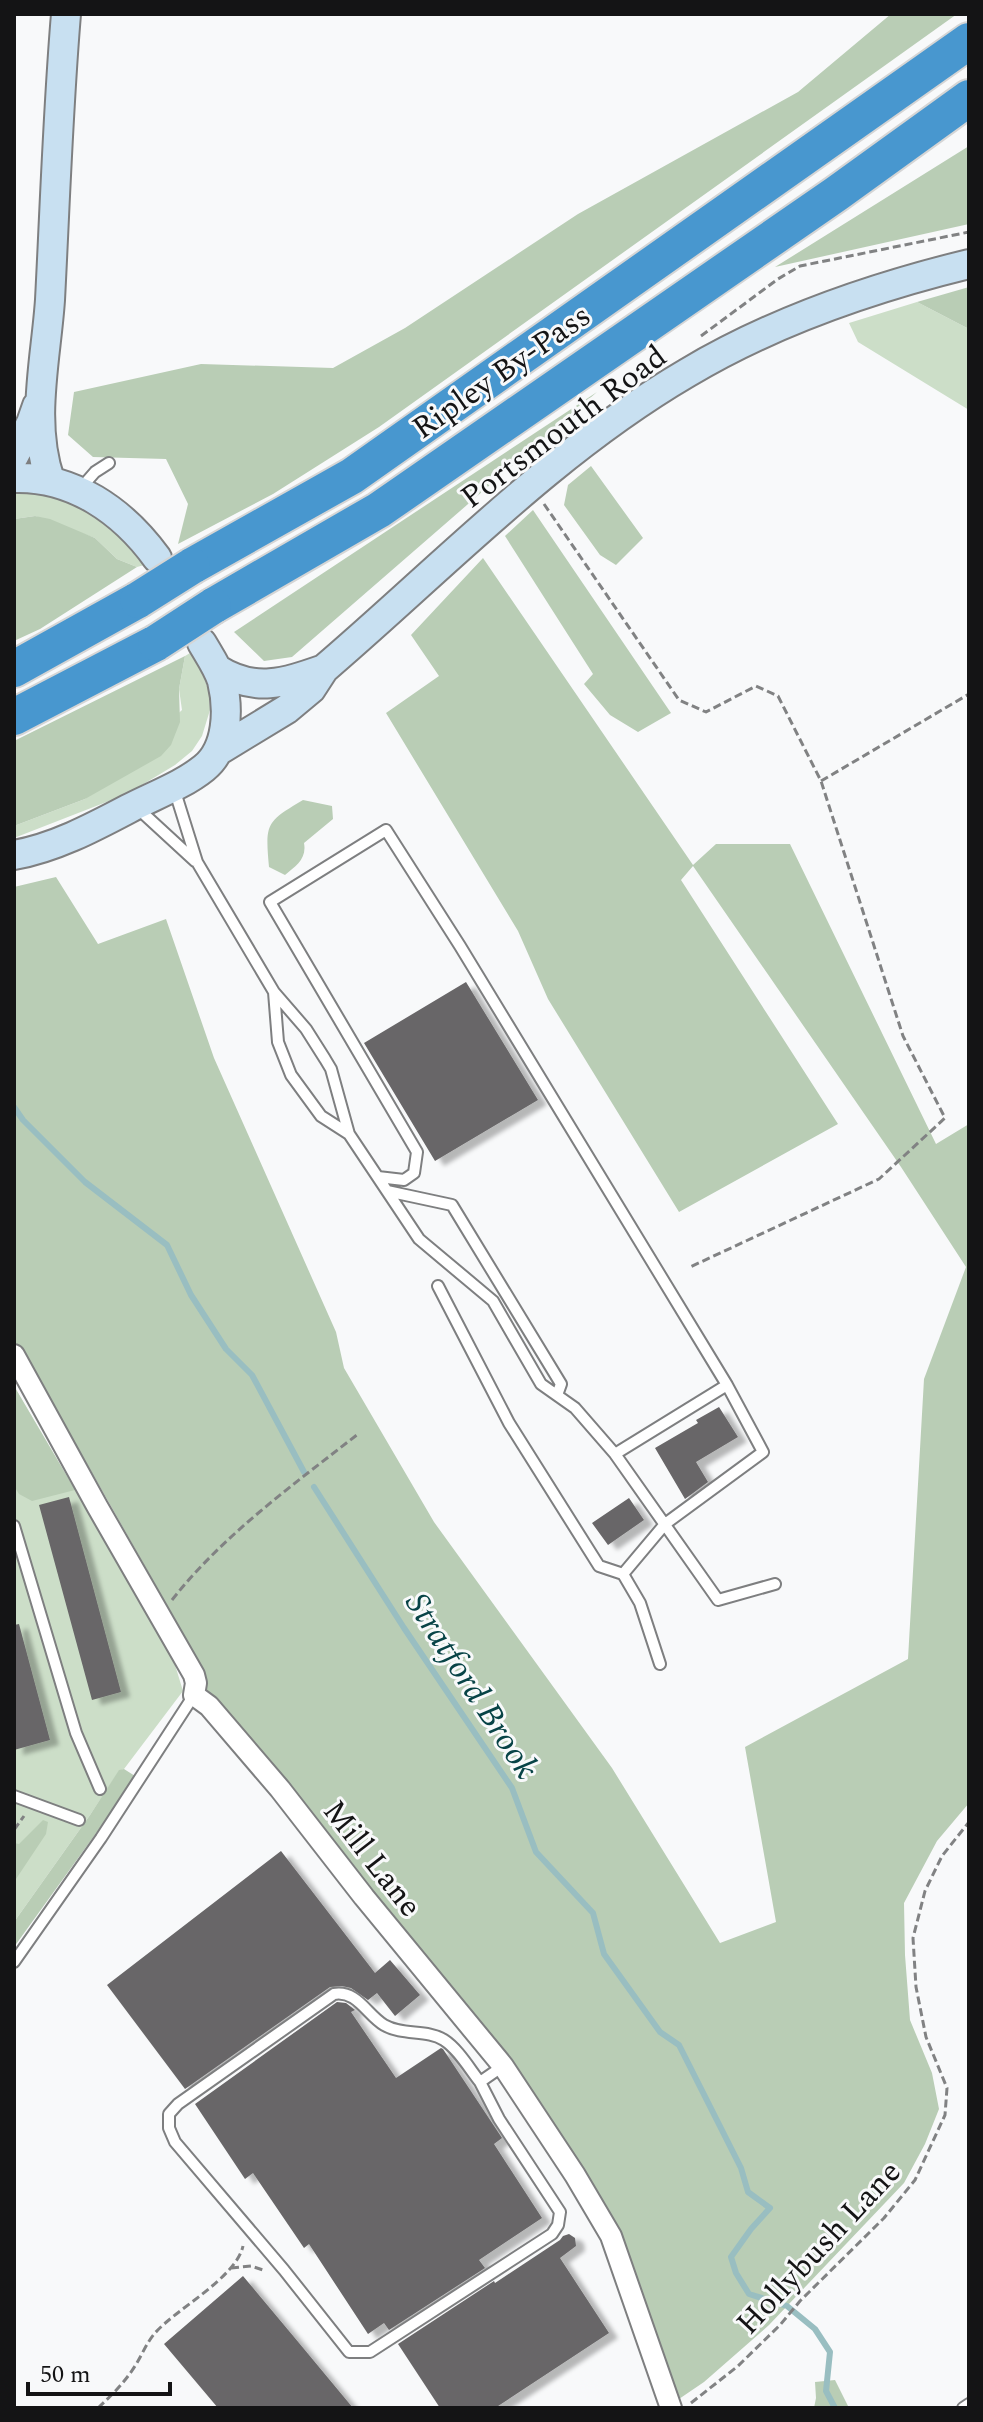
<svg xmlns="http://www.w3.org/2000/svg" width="983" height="2422" font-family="Spectral,serif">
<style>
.green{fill:#ccdec8}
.forest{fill:#b9cdb5}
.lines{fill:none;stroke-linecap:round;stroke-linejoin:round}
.stream{stroke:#99bec1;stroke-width:6}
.building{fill:#686667;filter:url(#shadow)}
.lane-casing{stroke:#7e7f80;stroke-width:14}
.street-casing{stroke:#7e7f80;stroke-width:24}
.secondary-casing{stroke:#7e7f80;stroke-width:32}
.highway-casing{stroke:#d5d5d5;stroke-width:40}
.path{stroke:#818283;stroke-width:3;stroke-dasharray:8 4;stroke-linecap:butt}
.lane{stroke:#fff;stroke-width:10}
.street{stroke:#fff;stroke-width:20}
.secondary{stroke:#c8e0f1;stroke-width:28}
.highway{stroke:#4897cf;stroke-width:36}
.highway-bridge-casing{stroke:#d5d5d5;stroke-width:40;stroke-linecap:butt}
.highway-bridge{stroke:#4897cf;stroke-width:36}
.labels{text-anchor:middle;stroke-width:6;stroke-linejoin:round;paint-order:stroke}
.street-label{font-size:32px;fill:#141415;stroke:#f8f9fa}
.water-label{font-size:34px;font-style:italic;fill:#074346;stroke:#f8f9fa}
</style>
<defs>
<filter id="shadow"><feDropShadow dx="9" dy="5" stdDeviation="2" flood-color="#0004"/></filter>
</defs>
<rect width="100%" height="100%" fill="#f8f9fa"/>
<path class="green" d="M 917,302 L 969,329 L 969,410 L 858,342 L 849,323 Z
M 30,490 C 88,502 111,518 148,564 L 137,567 L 117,559 L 95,538 L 35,516 L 14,519 L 14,491 Z
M 195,650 L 209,692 L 210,710 L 202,736 L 192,751 L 175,765 L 127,794 L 14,838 L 14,826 L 85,799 L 182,710 L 179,689 L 185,656 Z
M 14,1386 L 172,1655 L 183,1691 L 124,1769 L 119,1771 L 90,1815 L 14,1922 Z"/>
<path class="forest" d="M 891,14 L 957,14 L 379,427 L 273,494 L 178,544 L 188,504 L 166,459 L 93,457 L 68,435 L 74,392 L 201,364 L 333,368 L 405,328 L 578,214 L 798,92 Z
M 969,146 L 969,224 L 775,267 Z
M 969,287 L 969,329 L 917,302 Z
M 597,392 L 292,657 L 264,661 L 234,632 Z
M 591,466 L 643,538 L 616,565 L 600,555 L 564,505 L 568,485 Z
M 533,510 L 671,713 L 638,732 L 610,715 L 584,684 L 593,674 L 505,536 Z
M 35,516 L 50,519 L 95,538 L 117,559 L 137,567 L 40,629 L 14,641 L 14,519 Z
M 483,558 L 693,865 L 716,844 L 790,844 L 936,1144 L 969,1124 L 969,1803 L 937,1841 L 904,1903 L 905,1955 L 910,2020 L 932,2073 L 939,2109 L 925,2144 L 904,2183 L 769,2325 L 704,2382 L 679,2399 L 599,2198 L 544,2107 L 478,2020 L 208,1694 L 202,1667 L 74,1441 L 14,1340 L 14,887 L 56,877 L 98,944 L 166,919 L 214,1058 L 336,1332 L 344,1368 L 434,1522 L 612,1768 L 720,1943 L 776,1922 L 745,1747 L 908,1659 L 924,1379 L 966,1267 L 901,1167 L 693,866 L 681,880 L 838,1124 L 679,1212 L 548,999 L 518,931 L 386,713 L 439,676 L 411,635 Z
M 185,656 L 179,689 L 180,722 L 171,745 L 161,756 L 85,799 L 14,826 L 14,741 Z
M 303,800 L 332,806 L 333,819 L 304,843 C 307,859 296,866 285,875 L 269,867 C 265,823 266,822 303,800 Z
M 14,1386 L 75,1490 L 32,1501 L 19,1494 L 14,1486 Z
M 124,1769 L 135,1776 L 107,1818 L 14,1947 L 14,1922 L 90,1815 L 119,1770 Z
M 43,1820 L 48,1822 L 46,1834 L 14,1882 L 14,1843 L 19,1844 Z
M 835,2380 L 849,2408 L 814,2408 L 816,2398 L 815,2382 Z"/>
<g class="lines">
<path class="stream" d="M 14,1107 L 23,1120 L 85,1182 L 167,1245 L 191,1295 L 226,1349 L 252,1375 L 304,1472
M 314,1487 L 404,1628 L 512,1788 L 536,1852 L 593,1913 L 604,1954 L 660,2032 L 679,2045 L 741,2168 L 748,2192 L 770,2208 L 751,2229 L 731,2257 L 736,2273 L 749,2294 L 787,2306 L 815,2329 L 830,2352 L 826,2391 L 835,2408"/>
</g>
<path class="building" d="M 466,982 L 538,1100 L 435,1161 L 364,1043 Z
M 719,1407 L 738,1437 L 696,1462 L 708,1482 L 685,1499 L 655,1448 L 698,1423 L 696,1420 Z
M 69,1497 L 121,1692 L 92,1700 L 39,1505 Z
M 629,1498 L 644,1520 L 608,1545 L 592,1523 Z
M 19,1624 L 50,1740 L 14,1750 L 14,1625 Z
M 281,1851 L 375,1973 L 390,1960 L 420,1995 L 395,2016 L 377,1993 L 368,2000 L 351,1988 L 342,1986 L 330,1987 L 185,2089 L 107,1985 Z
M 337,2002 L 346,2003 L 355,2010 L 351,2012 L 396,2078 L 441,2048 L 443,2049 L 502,2138 L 494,2144 L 542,2218 L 479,2260 L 485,2268 L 389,2330 L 384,2323 L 368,2334 L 309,2244 L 304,2248 L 253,2173 L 245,2179 L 195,2104 Z
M 569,2234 L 575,2238 L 576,2246 L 560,2258 L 609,2333 L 495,2408 L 440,2408 L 398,2344 L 494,2281 L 495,2283 L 560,2240 L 563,2236 Z
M 243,2276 L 299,2343 L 353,2408 L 218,2408 L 164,2344 Z"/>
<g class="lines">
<g class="lane-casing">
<path id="lane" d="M 81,488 L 95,472 L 109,463
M 179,791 L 177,798 L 197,862 L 274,992 L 306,1029 L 325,1059 L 331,1069 L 349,1134 L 419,1239 L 493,1301 L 541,1384 L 575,1408 L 615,1454 L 718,1600 L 775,1584
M 135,808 L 145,815 L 195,861
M 274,992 L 278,1042 L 291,1075 L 321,1116 L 349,1134
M 378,1177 L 404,1180 L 414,1173 L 417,1152 L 270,902 L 386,830 L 460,946 L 727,1385 L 615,1454
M 387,1191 L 452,1205 L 561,1384 L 557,1395
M 438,1286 L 509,1423 L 599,1566 L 623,1574 L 665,1524 L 763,1452 L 727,1385
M 14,1526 L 76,1733 L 100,1789
M 623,1574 L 640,1603 L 660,1664
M 14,1796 L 79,1820
M 14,1962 L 101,1838 L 194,1695
M 480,2082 C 469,2068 458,2049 444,2040 C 427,2029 403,2036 384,2025 C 367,2015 357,1990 334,1994 L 178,2104 L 169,2114 L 169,2128 L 175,2142 L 284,2270 L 349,2352 L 370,2352 L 552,2234 L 558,2225 L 560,2212 L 499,2119 L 480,2082 L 503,2066
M 963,2408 L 969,2404"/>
</g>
<g class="street-casing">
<path id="street" d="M 14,1355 L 97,1506 L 194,1675 L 196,1683 L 194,1695 L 209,1706 L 280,1789 L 364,1897 L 503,2066 L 575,2175 L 611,2236 L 671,2408"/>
</g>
<g class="secondary-casing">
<path id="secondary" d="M 14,456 L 31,423 L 37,406
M 14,478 C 73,476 123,511 157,558
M 50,480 C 30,422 46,359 50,300 C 55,204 58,109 66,14
M 217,669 C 255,693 284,683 324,669
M 218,751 L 287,709 L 311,689 L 324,669 C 442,568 552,452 687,373 C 774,321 871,288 969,264
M 14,855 C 54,848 92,828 128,809 C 153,796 183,785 204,768 C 228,749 229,709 222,681 C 218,668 209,655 202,643"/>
</g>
<g class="highway-casing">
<path id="highway" d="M 192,566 L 352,476 L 969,41
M 213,606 L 379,510 L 836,194 L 969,98
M 14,669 L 138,600
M 14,717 L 156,643"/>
</g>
<path class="path" d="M 701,336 L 778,279 L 800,266 L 969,232
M 544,504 L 679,700 L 706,712 L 756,686 L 778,696 L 821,781 L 903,1036 L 945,1118 L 879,1179 L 688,1268
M 821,781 L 969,694
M 172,1600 C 223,1535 293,1485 358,1434
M 14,1830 L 24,1816
M 231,2268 L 251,2266 L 263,2270
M 691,2403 L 738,2366 L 780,2325 L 800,2301 L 884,2218 L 915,2180 L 945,2115 L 947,2088 L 926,2037 L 916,1987 L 913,1938 L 925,1891 L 942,1856 L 969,1822
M 98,2408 C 112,2395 125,2382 135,2366 C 142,2355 147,2342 155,2333 C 176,2309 236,2278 243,2246"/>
<use href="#lane" class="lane"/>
<use href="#street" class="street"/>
<use href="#secondary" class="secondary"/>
<use href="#highway" class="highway"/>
<g class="highway-bridge-casing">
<path id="highway-bridge" d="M 138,600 L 192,566
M 156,643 L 213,606"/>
</g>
<use href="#highway-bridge" class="highway-bridge"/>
</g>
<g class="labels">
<g class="street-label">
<text transform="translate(501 371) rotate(-35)" y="11">Ripley By-Pass</text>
<text transform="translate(563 426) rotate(-37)" y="11">Portsmouth Road</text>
<text transform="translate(373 1858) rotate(52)" y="11">Mill Lane</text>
<text transform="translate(818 2247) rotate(-47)" y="11">Hollybush Lane</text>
</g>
<g class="water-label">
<text transform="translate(473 1685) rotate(57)" y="12">Stratford Brook</text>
</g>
</g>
<rect width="983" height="2422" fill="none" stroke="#141415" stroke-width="32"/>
<path d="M28 2382v12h142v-12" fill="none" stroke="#141415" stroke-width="4"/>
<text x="40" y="2382" font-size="24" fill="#141415" stroke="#f8f9fa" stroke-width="6" paint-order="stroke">50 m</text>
</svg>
